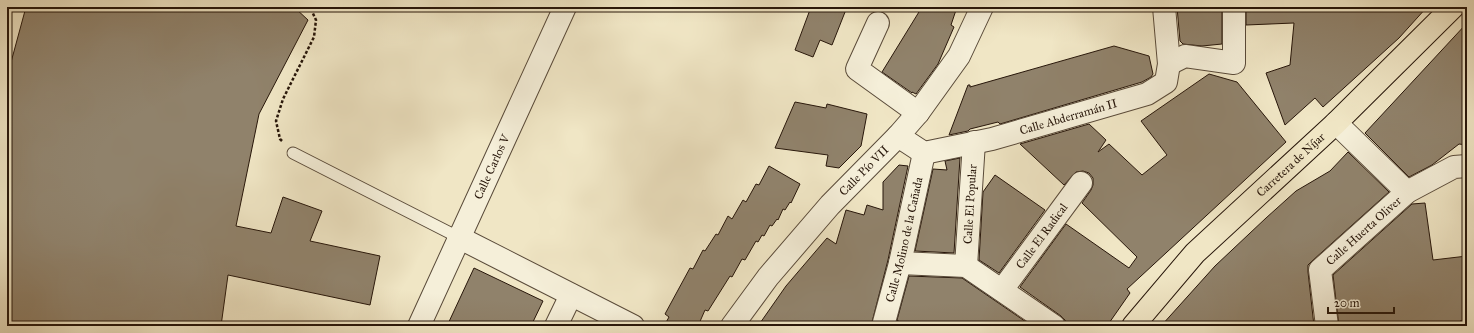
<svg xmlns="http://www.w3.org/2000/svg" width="1474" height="333" font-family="'IM FELL Great Primer',serif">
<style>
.building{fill:#90826b;stroke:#27160a}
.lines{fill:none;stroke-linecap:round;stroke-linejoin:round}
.lane-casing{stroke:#594a39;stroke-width:13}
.street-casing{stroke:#594a39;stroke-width:24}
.primary-casing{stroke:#27160a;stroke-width:24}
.path{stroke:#27160a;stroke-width:2.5;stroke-dasharray:3 2;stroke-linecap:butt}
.lane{stroke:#f5efd9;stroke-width:11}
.street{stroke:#f5efd9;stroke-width:22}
.primary{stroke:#f0e6c5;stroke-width:22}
.labels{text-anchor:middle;stroke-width:3;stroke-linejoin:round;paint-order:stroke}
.street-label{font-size:12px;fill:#27160a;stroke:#f5efd9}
</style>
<rect width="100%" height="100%" fill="#f0e6c5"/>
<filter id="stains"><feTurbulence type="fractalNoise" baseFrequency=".005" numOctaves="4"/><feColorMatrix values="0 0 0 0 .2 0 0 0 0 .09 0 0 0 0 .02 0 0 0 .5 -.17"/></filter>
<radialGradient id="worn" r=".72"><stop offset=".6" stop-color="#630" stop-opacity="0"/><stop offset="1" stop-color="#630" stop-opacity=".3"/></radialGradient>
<path class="building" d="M 26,7 L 294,7 L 308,20 L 259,114 L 236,226 L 271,233 L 283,197 L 322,211 L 310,241 L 380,256 L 370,305 L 228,275 L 221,326 L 7,326 L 7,77 Z
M 811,7 L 847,7 L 832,45 L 820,40 L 813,57 L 795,50 Z
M 922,7 L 957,7 L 951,25 L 954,27 L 938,64 L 916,94 L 912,92 L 912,93 L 882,72 Z
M 1177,7 L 1222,7 L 1222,44 L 1202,46 L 1183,44 L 1180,41 Z
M 1246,7 L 1427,7 L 1399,38 L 1323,107 L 1315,98 L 1285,125 L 1266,73 L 1290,65 L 1294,23 L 1246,25 Z
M 1467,23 L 1467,145 L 1459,144 L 1432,165 L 1409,177 L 1365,133 Z
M 1114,46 L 1149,56 L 1153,74 L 1151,77 L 1142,82 L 1000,124 L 998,122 L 970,129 L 968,131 L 949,135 L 968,85 L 970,85 L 970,87 Z
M 1209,74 L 1237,82 L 1286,142 L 1127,289 L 1130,293 L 1107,326 L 1066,326 L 1065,320 L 1061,316 L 1020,287 L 1066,224 L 1129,268 L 1137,257 L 1082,203 L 1091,190 L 1093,185 L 1093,178 L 1089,173 L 1083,171 L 1076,172 L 1064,185 L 1020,144 L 1089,124 L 1106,140 L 1098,152 L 1109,144 L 1142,175 L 1167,155 L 1141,121 Z
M 795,102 L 826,108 L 827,104 L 867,114 L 861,146 L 839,168 L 826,166 L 828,155 L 775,148 Z
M 1348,152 L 1389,192 L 1312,261 L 1308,265 L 1308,272 L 1314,326 L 1161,326 L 1215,266 L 1266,218 L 1296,191 L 1330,171 Z
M 960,158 L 954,253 L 915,251 L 933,169 L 947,170 L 945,161 Z
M 899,165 L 908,166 L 888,260 L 871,326 L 758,326 L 786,286 L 827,238 L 836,244 L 846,210 L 864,215 L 867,205 L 883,210 L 883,182 Z
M 769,166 L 800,184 L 791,203 L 790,202 L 785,210 L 783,209 L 778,220 L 777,219 L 772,226 L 770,225 L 764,236 L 762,235 L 758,242 L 756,241 L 745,260 L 742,259 L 732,277 L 730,276 L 708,311 L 705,310 L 698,326 L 664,326 L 669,317 L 665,314 L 690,268 L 693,269 L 703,250 L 705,251 L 716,234 L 718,235 L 728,216 L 732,219 L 743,200 L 746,202 L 756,184 L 759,185 Z
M 995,175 L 1045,210 L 999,273 L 979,260 L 983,192 Z
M 1425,203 L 1433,260 L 1467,256 L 1467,320 L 1460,321 L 1461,326 L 1339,326 L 1333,275 L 1412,204 Z
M 474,268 L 543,301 L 531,326 L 447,326 Z
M 909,276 L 962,278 L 1032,326 L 905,326 L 897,320 Z"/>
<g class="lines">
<g class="lane-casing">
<path id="lane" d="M 293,153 L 458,237"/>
</g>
<g class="street-casing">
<g id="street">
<path d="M 878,23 L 857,69 L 918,113"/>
<path d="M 1169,64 L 1185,56 L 1234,63 L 1234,7"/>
<path d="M 1336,123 L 1407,192"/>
<path id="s1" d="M 898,136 L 924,153 L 992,139 L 1147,94 L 1166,82 L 1169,64 L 1164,7"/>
<path d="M 458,237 L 633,326"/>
<path d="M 900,263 L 966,266 L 1054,326"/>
<path id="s2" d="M 966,266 L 974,142"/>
<path id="s3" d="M 1002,290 L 1081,183"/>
<path id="s4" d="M 419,326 L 565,7"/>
<path d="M 556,326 L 571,295"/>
<path id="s5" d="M 732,326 L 768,277 L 830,205 L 898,136 L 918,113 L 959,56 L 982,7"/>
<path id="s6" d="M 883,326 L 900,263 L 924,153"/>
<path id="s7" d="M 1327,326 L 1320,270 L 1407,192 L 1454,167 L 1467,166"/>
</g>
</g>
<g class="primary-casing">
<g id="primary">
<path id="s8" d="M 1133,326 L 1195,253 L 1336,123 L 1453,7"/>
</g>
</g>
<path class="path" d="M 282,141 L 280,139 L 276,121 L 283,99 L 314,37 L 316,20 L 310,7"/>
<use href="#lane" class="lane"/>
<use href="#street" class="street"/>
<use href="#primary" class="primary"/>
</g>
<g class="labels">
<g class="street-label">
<text dy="4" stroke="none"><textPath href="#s1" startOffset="180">Calle Abderramán II</textPath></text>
<text dy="4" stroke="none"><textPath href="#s8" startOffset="226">Carretera de Níjar</textPath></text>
<text dy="4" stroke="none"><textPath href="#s4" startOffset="175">Calle Carlos V</textPath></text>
<text dy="4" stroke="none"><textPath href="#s5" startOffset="204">Calle Pío VII</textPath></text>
<text dy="4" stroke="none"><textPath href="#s2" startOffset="62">Calle El Popular</textPath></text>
<text dy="4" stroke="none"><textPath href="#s7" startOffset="115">Calle Huerta Oliver</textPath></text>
<text dy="4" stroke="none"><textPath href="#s3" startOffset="67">Calle El Radical</textPath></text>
<text dy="4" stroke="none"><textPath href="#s6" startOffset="89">Calle Molino de la Cañada</textPath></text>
</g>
</g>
<rect width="1474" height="333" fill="none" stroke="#f0e6c5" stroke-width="24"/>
<rect x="8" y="8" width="1458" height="317" fill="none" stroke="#27160a" stroke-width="2"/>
<rect x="12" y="12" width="1450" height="309" fill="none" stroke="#27160a"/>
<path d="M1328 307v6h66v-6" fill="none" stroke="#27160a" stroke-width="2"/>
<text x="1334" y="307" font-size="12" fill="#27160a" stroke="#f5efd9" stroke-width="3" paint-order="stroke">20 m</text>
<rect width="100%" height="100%" filter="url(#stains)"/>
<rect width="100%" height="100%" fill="url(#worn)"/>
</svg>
